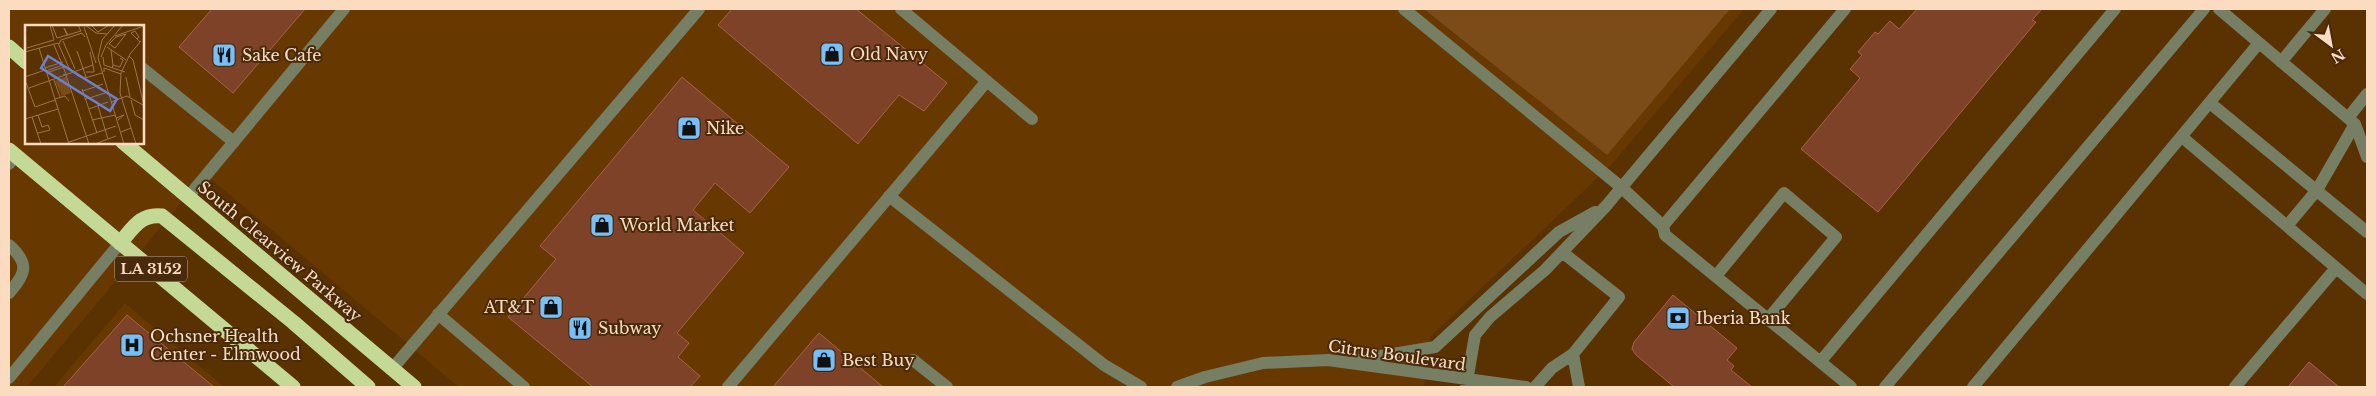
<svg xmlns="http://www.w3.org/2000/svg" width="2376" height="396" font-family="'Libre Baskerville',serif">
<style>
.built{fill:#673901;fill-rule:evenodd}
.green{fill:#7b4b18}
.building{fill:#7e4229;stroke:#a96245}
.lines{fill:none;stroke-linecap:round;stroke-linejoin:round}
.minor{stroke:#767f64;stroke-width:12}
.highway{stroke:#c4d996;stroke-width:15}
.labels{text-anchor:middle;stroke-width:4;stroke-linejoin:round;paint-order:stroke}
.shield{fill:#482a0c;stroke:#c6a78b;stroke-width:1}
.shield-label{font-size:15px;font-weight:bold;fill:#fcdcc1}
.poi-label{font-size:16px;fill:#fcdcc1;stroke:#482a0c;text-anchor:start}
.street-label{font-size:16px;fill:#fcdcc1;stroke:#482a0c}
.inset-road{fill:none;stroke:#9b754d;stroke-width:1}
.view{fill:#6b80d0;fill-opacity:0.15;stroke:#6b80d0;stroke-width:2.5}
.inset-edge{fill:none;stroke:#fcdcc1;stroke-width:2.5}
</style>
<rect width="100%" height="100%" fill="#5a3100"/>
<path class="built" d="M 9,9 L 1744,9 L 1611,165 L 1430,337 L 1424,387 L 459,387 L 205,174 L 27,387 L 9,387 ZM 26,26 L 142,26 L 142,142 L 26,142 Z
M 125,303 L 224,387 L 54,387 Z"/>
<path class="green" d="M 1424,9 L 1730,9 L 1607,155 Z"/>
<path class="building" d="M 212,9 L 305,9 L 233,93 L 179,47 Z
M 732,9 L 856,9 L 947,83 L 924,111 L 899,95 L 858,144 L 718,25 Z
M 1917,9 L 2042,9 L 2032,20 L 2036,22 L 1878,212 L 1801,149 L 1860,78 L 1850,69 L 1862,55 L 1858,52 L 1875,32 L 1878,34 L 1890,21 L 1899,29 Z
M 682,77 L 789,167 L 750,213 L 715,183 L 693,210 L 744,253 L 677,333 L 689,343 L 678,357 L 700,376 L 690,387 L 593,387 L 508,317 L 556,259 L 540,246 Z
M 1673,295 L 1737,348 L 1727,360 L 1734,366 L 1731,370 L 1752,387 L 1674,387 L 1636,355 L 1632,349 L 1634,342 Z
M 127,315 L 214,387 L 63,387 Z
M 819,333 L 883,387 L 773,387 Z
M 2309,362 L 2339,387 L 2288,387 Z"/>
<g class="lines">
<path class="minor" d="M 901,9 L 1032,119
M 1404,9 L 1621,187 L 1663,226
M 1845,9 L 1663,226 L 1665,235 L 1851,387
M 2219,9 L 2355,124 L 2367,157
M 2281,62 L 2325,9
M 142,68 L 234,142
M 2210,103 L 2367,232
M 2348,118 L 2367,94
M 2182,137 L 2367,294
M 9,164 L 15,156
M 889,196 L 1104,365 L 1141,387
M 188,197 L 344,9
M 2287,226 L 2317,190 L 2355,124
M 9,245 C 30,264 26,273 9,293
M 1716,276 L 1784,193 L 1836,237 L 1768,319
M 438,314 L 524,387
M 1573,354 L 1579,387
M 913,360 L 947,387
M 1357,360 L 1435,347 L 1559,232 L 1595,212
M 1820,362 L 2115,9
M 392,369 L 699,9
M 9,378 L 120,243
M 728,387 L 987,81
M 1177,387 L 1205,377 L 1263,363 L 1328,360 L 1526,387
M 1466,387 L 1475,335 L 1490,317 L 1545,270 L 1606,206 L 1771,9
M 1535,387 L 1552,368 L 1573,354 L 1619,297 L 1562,252
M 1885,387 L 2204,9
M 1973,387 L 2259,43
M 2235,387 L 2336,268"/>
<path class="highway" d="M 9,47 L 26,62
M 123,142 L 414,387
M 9,150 L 293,387
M 120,243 C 133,228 141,213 162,216 L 293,322 L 368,387"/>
</g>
<defs>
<g id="shop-square" transform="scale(1.25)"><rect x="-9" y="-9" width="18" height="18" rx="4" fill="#77c0f7" stroke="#482a0c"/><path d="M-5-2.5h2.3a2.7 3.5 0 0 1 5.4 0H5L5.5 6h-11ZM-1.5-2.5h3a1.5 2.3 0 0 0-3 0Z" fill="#111"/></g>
<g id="restaurant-square" transform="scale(1.25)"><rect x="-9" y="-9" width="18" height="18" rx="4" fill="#77c0f7" stroke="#482a0c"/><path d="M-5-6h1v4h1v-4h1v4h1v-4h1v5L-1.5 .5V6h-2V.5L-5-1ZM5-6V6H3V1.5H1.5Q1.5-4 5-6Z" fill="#111"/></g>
<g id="bank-square" transform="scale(1.25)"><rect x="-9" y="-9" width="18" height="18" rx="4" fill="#77c0f7" stroke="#482a0c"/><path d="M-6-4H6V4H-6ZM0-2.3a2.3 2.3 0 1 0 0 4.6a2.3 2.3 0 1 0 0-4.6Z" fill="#111"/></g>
<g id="hospital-square" transform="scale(1.25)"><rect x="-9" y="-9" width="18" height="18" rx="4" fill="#77c0f7" stroke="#482a0c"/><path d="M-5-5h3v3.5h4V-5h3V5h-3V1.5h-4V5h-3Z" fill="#111"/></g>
</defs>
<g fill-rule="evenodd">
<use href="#shop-square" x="832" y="54"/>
<use href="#restaurant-square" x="224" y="55"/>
<use href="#shop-square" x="689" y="128"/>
<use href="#shop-square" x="602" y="225"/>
<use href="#shop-square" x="551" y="307"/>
<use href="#bank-square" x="1678" y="318"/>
<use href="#restaurant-square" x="580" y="328"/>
<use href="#hospital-square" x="132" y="345"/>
<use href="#shop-square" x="824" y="360"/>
</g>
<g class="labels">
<rect class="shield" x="115" y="256.5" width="72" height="25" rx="4"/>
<g class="shield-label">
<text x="151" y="274">LA 3152</text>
</g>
<g class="poi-label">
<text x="850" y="60">Old Navy</text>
<text x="242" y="61">Sake Cafe</text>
<text x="706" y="134">Nike</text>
<text x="620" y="231">World Market</text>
<text x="534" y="313" text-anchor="end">AT&amp;T</text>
<text x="1696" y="324">Iberia Bank</text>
<text x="598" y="334">Subway</text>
<text x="150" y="342">Ochsner Health<tspan x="150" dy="18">Center - Elmwood</tspan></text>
<text x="842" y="366">Best Buy</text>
</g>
<g class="street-label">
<text transform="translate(280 251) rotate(40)" y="6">South Clearview Parkway</text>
<text transform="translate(1397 355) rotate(8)" y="6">Citrus Boulevard</text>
</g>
</g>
<g transform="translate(25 25)">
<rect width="119" height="119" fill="#5a3100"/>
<path d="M 41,52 L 46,68 L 37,71 L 30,56 Z" fill="#7b4b18"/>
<path class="inset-road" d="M 27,0 L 32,13 L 56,6 L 53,0M 60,0 L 71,8 L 82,9M 66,0 L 73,7 L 84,0M 90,0 L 77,15 L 73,33 L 99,119M 59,2 L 71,38M 101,9 L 90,23 L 84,19 L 91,12 ZM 42,10 L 39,3 L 43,10M 90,11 L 119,1M 112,14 L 114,12 L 110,6 L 106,8 L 115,17M 38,16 L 50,44M 34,19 L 36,15 L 57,8 L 60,12M 29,20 L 41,49 L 38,50M 82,22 L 101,35M 2,23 L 29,15 L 25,0M 14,23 L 44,119M 86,25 L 88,40M 52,26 L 61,52M 0,27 L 33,18 L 44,43 L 53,51 L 60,53 L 77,48M 104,31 L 108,35 L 119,80M 76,32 L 81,20 L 98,0M 78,32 L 79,40 L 100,47M 20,43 L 38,37M 87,43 L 88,40 L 95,42 L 98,35 L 95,33M 21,46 L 38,40M 61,47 L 69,47 L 68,40M 79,47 L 79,43 L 96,49M 21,48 L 39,42M 41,50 L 64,119M 0,52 L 20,45M 101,52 L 105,72M 0,55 L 10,82 L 30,75M 29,55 L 35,72M 4,63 L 68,40 L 65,27M 57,64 L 72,108M 58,66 L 78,59M 30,74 L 40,71 L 44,76M 61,74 L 80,68M 106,75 L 110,90 L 119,95M 86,77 L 102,71 L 118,80M 73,81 L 83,114M 64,84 L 83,77M 7,92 L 16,119M 91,93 L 99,90 L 93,95M 0,94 L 33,84M 67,95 L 90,90M 106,103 L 111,119M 96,107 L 106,103 L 95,68 L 96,48 L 105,29 L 116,16M 13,108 L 25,105 L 23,100 L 17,102 L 13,90M 44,117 L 91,101M 70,119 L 91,111"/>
<path class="view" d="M 23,31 L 92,74 L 85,86 L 16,43 Z"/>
<rect width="119" height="119" class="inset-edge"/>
</g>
<rect width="2376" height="396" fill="none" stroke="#fcdcc1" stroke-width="20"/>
<g transform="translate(2331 45) rotate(148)" stroke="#482a0c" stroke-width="4" paint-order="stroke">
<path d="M0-4L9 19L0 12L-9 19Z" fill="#fcdcc1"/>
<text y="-8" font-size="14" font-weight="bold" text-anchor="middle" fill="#fcdcc1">N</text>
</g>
</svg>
